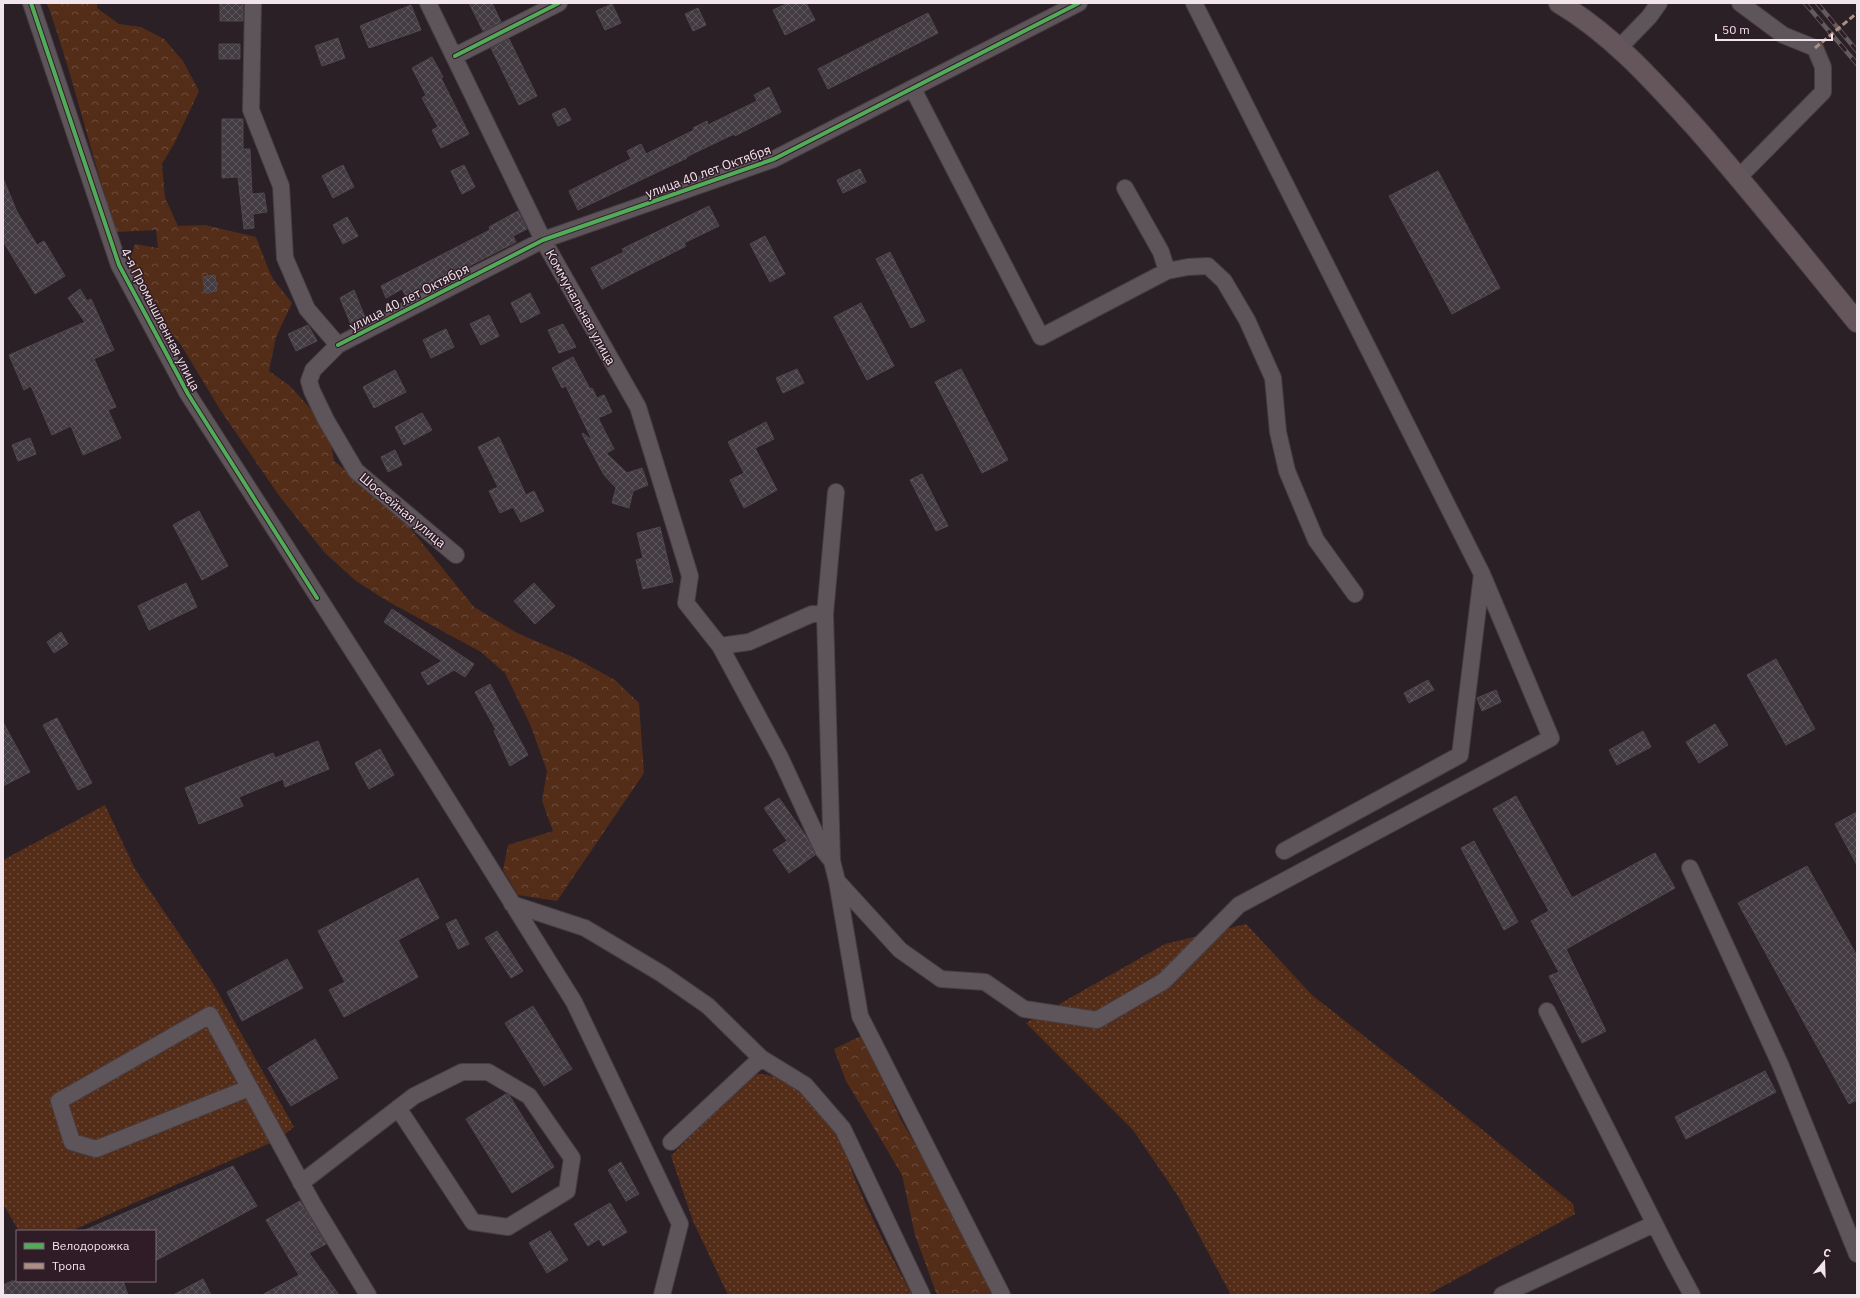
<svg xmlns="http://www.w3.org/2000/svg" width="1860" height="1298" font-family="'IBM Plex Sans',sans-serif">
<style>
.grass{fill:url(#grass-dots)}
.forest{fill:url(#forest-crowns)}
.building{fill:url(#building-cross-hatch);stroke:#50484e}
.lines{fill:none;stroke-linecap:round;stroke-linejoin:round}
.minor-casing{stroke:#473e43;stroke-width:18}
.major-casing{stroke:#473e43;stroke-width:22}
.minor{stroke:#5e555a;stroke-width:16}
.major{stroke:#65565b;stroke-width:20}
.rail-casing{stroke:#625a5e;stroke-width:4.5}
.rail{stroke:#2f1c27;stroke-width:3;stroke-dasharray:9;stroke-linecap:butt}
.quiet{stroke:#ac8f84;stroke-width:3;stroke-dasharray:6 3;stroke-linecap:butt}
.cycleway-casing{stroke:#2f1c27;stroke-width:6}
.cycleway{stroke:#51ab58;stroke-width:4}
.labels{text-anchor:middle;stroke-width:3;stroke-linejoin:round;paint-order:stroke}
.street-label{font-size:13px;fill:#f1e4eb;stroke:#2f1c27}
</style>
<defs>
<pattern id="grass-dots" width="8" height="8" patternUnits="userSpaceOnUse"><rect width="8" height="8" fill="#542d19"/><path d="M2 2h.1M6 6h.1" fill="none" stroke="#6d4b3b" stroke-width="1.8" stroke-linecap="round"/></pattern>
<pattern id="forest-crowns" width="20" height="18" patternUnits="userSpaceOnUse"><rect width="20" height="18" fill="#542d19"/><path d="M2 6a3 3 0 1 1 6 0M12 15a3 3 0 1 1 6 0" fill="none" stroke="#6d4b3b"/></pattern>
<pattern id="building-cross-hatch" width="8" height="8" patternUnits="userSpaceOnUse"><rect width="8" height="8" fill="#423c42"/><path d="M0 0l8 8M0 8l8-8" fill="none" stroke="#5e585d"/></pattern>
</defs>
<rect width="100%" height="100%" fill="#2b2026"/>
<path class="grass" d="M 105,805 L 135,869 L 212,982 L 294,1127 L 277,1140 L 71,1231 L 19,1231 L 3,1204 L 3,860 Z
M 1246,924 L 1312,995 L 1463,1114 L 1573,1204 L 1575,1214 L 1427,1295 L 1231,1295 L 1178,1196 L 1133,1130 L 1026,1023 L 1165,944 Z
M 758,1074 C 790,1074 817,1106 834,1129 C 843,1140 852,1174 859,1188 C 874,1225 894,1260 912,1295 L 728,1295 L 693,1221 L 671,1156 L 743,1083 Z"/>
<path class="forest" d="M 47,3 L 97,3 L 97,8 L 119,24 L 141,27 L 164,39 L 183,61 L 199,91 L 175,142 L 162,164 L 165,198 L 178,226 L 205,225 L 256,237 L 268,268 L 273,279 L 292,303 L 276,337 L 269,371 L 290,386 L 328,428 L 334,461 L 401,517 L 474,607 L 517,633 L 575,658 L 615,680 L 639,703 L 644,773 L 557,901 L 518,895 L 503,870 L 508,845 L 553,831 L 542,801 L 547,771 L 530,724 L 505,673 L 481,652 L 389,602 L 356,581 L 325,553 L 280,497 L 221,411 L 181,345 L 149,307 L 129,263 L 135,244 L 158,248 L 156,230 L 117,232 C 91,157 74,78 47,3 Z
M 863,1035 L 901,1120 L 945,1195 L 992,1295 L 937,1295 L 915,1235 L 902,1175 L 846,1081 L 834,1049 Z"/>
<path class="building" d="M 220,3 L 243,3 L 243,21 L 220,21 Z
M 469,3 L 492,3 L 501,22 L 483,31 Z
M 788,3 L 806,3 L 815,20 L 785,35 L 773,10 Z
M 612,4 L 621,23 L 605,30 L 596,11 Z
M 411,5 L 421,30 L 369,48 L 360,26 Z
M 698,8 L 706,25 L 693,31 L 685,14 Z
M 928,13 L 938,33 L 828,89 L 818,69 Z
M 338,38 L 345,58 L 322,66 L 315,46 Z
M 509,39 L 537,96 L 519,105 L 491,48 Z
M 219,44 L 240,44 L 240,59 L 219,59 Z
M 432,57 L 443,77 L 441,78 L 469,134 L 441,148 L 432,130 L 438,127 L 422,98 L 426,95 L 412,68 Z
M 769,87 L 781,112 L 735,136 L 734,134 L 686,157 L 687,158 L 578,210 L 569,191 L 631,159 L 627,151 L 641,144 L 646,154 L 694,130 L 693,128 L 707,121 L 708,125 L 757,101 L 754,95 Z
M 565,108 L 571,120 L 558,126 L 552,114 Z
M 222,119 L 243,119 L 243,149 L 250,149 L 252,194 L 264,193 L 267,212 L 253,214 L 254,228 L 244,229 L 238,177 L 222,178 Z
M 343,165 L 354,187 L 333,198 L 322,176 Z
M 464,165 L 475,187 L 462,194 L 451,171 Z
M 860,169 L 866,182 L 843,193 L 837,180 Z
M 1438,171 L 1500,288 L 1452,314 L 1389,196 Z
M 3,178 L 17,212 L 37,245 L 44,241 L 65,276 L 35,294 L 3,241 Z
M 709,206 L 719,226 L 684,243 L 686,246 L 602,289 L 591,268 L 624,252 L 622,249 Z
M 518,211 L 527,229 L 513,236 L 516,242 L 407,298 L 402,289 L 386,298 L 381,286 L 490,230 L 489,227 Z
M 347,217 L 358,236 L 343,244 L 333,225 Z
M 765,236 L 785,274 L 770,282 L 750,244 Z
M 890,252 L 925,321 L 911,328 L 876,259 Z
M 215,275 L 217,291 L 205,293 L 203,277 Z
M 80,289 L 87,301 L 91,299 L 114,350 L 94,359 L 116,407 L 108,410 L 121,438 L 83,455 L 71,426 L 52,435 L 31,386 L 24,390 L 9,355 L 85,322 L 68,298 Z
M 354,290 L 366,320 L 352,327 L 340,298 Z
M 530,293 L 540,313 L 521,323 L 511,303 Z
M 861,303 L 894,366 L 867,380 L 834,317 Z
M 489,315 L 499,336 L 481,345 L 470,324 Z
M 563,324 L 576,347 L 559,353 L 548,330 Z
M 308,325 L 317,341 L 296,351 L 288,334 Z
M 446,329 L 454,347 L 431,358 L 423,340 Z
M 573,357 L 590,389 L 592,388 L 597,398 L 604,395 L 612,412 L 598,418 L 614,449 L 606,453 L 627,473 L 642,468 L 648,485 L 633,491 L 629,508 L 612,503 L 616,488 L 604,475 L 582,434 L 583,433 L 590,439 L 591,438 L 566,386 L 562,388 L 552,368 Z
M 797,369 L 804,383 L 783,393 L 776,378 Z
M 961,369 L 1008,460 L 982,473 L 935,382 Z
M 395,370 L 406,392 L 374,408 L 363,387 Z
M 422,413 L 432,430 L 404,445 L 395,427 Z
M 766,422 L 774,439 L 755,448 L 777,490 L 744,508 L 730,480 L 744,473 L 728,442 Z
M 499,437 L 526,495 L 534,491 L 544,511 L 521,522 L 513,507 L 500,513 L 489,491 L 498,487 L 478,447 Z
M 30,438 L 36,454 L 18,461 L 12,445 Z
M 395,450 L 402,465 L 388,472 L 381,457 Z
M 922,474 L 948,526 L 936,531 L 910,480 Z
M 199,511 L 228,566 L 202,580 L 173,525 Z
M 660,527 L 673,582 L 643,589 L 636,560 L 643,558 L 637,533 Z
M 186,583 L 197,607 L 149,630 L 138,606 Z
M 534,583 L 555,606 L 535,624 L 514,601 Z
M 392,609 L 474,664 L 465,677 L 454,670 L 428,685 L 421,673 L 442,661 L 384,622 Z
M 61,632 L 68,644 L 54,653 L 47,642 Z
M 1776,659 L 1815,729 L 1786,745 L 1747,675 Z
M 1428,680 L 1434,690 L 1409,703 L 1404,693 Z
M 490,684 L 528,755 L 510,766 L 494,731 L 496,730 L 475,692 Z
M 1496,690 L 1501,702 L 1482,711 L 1477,698 Z
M 57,718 L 92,783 L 78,790 L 43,725 Z
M 3,722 L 30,772 L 3,786 Z
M 1715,724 L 1728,745 L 1699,763 L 1686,742 Z
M 1643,731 L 1651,747 L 1617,765 L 1609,750 Z
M 318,741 L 329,769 L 285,787 L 283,779 L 239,797 L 243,806 L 199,824 L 185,788 L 273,753 L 275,758 Z
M 380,749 L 394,775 L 369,789 L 355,763 Z
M 1516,796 L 1572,898 L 1655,853 L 1675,888 L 1566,949 L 1606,1031 L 1582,1043 L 1549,976 L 1559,972 L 1531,921 L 1549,911 L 1493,809 Z
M 779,798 L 806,836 L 815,855 L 789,873 L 773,850 L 787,841 L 764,808 Z
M 1857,812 L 1857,865 L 1835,824 Z
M 1474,841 L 1518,922 L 1504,930 L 1461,848 Z
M 1807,866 L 1857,956 L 1857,1100 L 1849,1104 L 1738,903 Z
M 418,878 L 439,918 L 398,940 L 418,977 L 344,1017 L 329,990 L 345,982 L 318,931 Z
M 456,919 L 469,944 L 458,949 L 446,924 Z
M 497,931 L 523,971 L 511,978 L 485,938 Z
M 287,959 L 303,988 L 242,1021 L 227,992 Z
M 533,1006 L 572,1069 L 544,1086 L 505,1023 Z
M 315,1039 L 338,1078 L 291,1106 L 268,1068 Z
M 1765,1071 L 1776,1092 L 1686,1139 L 1675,1117 Z
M 506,1094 L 509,1095 L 554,1167 L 512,1193 L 466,1119 Z
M 621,1162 L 639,1194 L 626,1201 L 608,1170 Z
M 233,1166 L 257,1206 L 155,1261 L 155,1231 L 83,1231 Z
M 300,1201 L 326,1244 L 309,1253 L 339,1295 L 262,1295 L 299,1275 L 266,1220 Z
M 610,1203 L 627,1232 L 603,1246 L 599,1239 L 588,1246 L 574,1224 Z
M 550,1231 L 568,1260 L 547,1273 L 529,1243 Z
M 203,1279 L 211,1295 L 173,1295 Z
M 12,1281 L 123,1281 L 128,1295 L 3,1295 L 3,1285 Z"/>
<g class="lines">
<g class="minor-casing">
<path id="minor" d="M 31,3 L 119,265 L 188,394 L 429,770 L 574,1002 L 680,1224 L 662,1295
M 253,3 L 251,110 L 281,186 L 285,258 L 307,309 L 338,345 L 313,370 L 309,381 L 312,391 L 326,420 L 356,471 L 456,555
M 428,3 L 543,240 L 638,407 L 690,576 L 686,603 L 720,646 L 780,757 L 823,850 L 832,861 L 837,881 L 900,950 L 941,979 L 985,982 L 1024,1009 L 1097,1020 L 1164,981 L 1239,905 L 1551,738 L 1482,574
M 1194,3 L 1482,574 L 1460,755 L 1284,851
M 1619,48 L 1649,17 L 1659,3
M 455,56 L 559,3
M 913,89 L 1041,337 L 1167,271 L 1188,267 L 1208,266 L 1224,281 L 1247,320 L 1273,378 L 1278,432 L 1287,471 L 1316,540 L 1355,594
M 1739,177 L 1823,92 L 1823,67 L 1815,48 L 1783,35 L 1740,3
M 1125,188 L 1161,252 L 1167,271
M 338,345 L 543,240 L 774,159 L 1079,3
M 720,646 L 749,642 L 812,614 L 825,614
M 832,861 L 825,614 L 836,492
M 1690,868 L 1780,1064 L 1857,1254
M 837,881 L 860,1016 L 1002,1295
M 512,904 L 585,928 L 662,974 L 708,1006 L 761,1058
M 1547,1011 L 1672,1258 L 1692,1295
M 249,1088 L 96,1149 L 72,1142 L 59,1101 L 210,1015 L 314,1206 L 368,1295
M 671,1142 L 761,1058 L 805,1085 L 843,1129 L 922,1295
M 301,1183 L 414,1096 L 462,1072 L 488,1072 L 529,1096 L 572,1158 L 567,1191 L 508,1227 L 473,1222 L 398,1108
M 1502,1295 L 1654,1224"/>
</g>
<g class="major-casing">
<path id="major" d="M 1559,3 C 1613,35 1655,83 1697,129 C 1752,192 1804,257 1857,322"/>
</g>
<use href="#minor" class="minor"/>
<use href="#major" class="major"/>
<g class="rail-casing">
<path id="rail" d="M 1805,3 L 1857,64
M 1817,3 L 1857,51"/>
</g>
<use href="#rail" class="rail"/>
<path class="quiet" d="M 1815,48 L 1857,13"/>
<g class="cycleway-casing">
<path id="cycleway" d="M 31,3 L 119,265 L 188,394 L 317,598
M 455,56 L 559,3
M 338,345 L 543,240 L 774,159 L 1079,3"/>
</g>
<use href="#cycleway" class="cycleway"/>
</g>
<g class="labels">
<g class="street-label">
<text transform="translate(708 171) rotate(-20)" y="5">улица 40 лет Октября</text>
<text transform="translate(409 297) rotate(-27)" y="5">улица 40 лет Октября</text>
<text transform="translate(581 307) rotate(61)" y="5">Коммунальная улица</text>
<text transform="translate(161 319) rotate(63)" y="5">4-я Промышленная улица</text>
<text transform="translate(403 510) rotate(40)" y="5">Шоссейная улица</text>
</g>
</g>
<rect width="1860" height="1298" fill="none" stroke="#f1e4eb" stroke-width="8"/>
<rect x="16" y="1230" width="140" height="52" fill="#2f1c27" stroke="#7d6c75"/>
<rect x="24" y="1243" width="20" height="6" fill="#51ab58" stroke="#7d6c75"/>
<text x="52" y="1250" font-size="12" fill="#f1e4eb">Велодорожка</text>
<rect x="24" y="1263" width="20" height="6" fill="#ac8f84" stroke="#7d6c75"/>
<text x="52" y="1270" font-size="12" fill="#f1e4eb">Тропа</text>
<g transform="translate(1824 1262) rotate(19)" stroke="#2f1c27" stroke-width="3" paint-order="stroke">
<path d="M0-3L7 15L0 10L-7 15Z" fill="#f1e4eb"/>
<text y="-6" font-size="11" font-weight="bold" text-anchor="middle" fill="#f1e4eb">С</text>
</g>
<path d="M1716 34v6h116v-6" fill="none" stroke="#f1e4eb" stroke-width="2"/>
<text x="1722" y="34" font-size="12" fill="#f1e4eb" stroke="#2f1c27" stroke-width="3" paint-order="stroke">50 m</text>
</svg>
